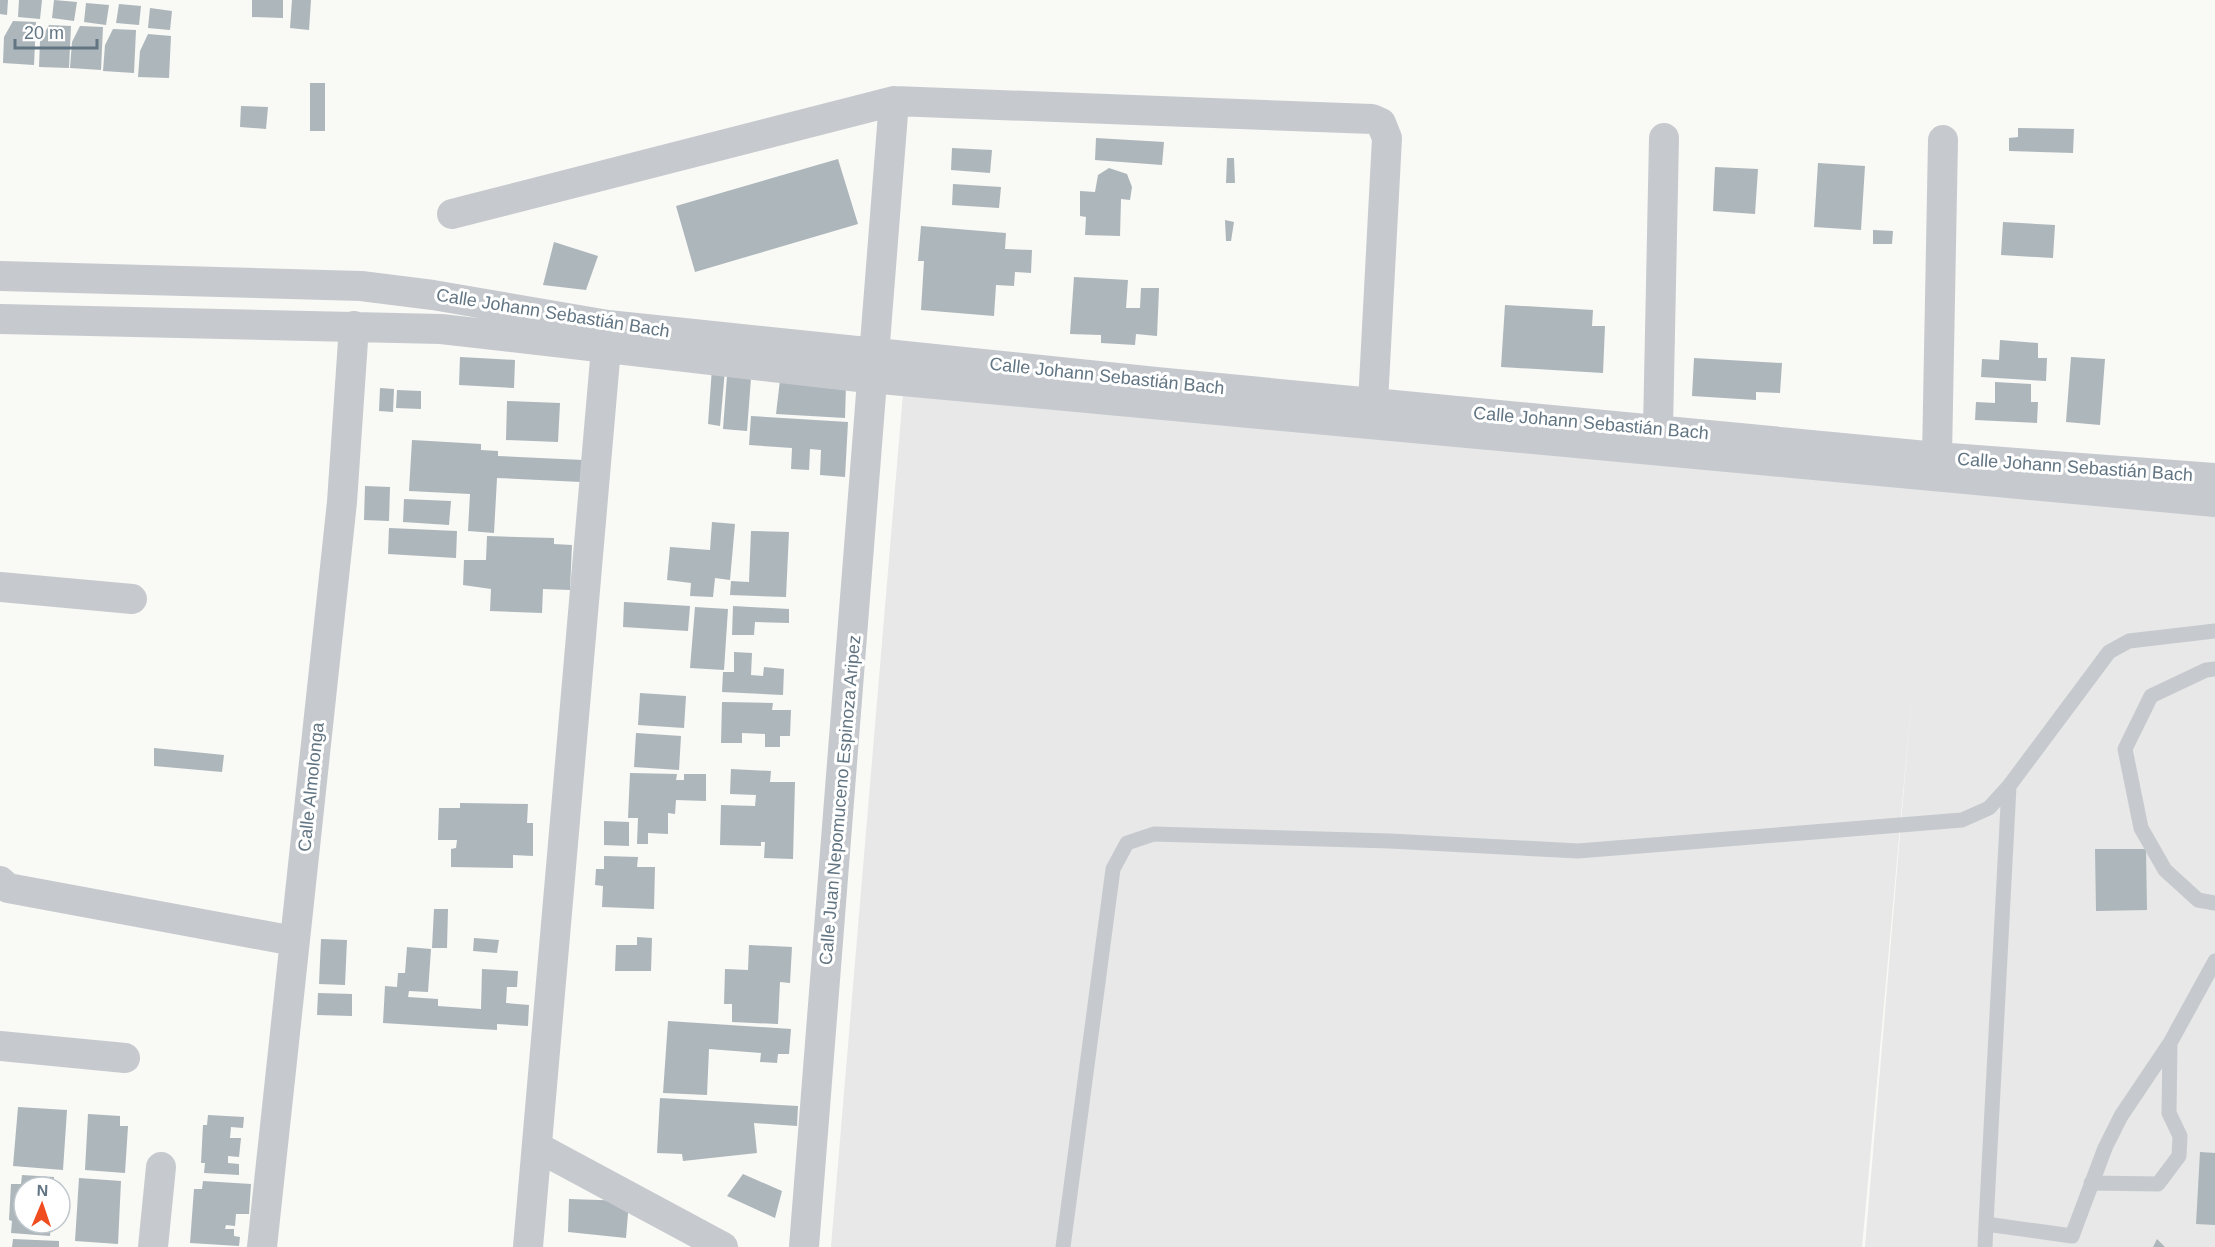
<svg xmlns="http://www.w3.org/2000/svg" width="2215" height="1247" font-family="Helvetica,sans-serif">
<style>
.built{fill:#e7e8e7}
.building{fill:#adb6bb}
.lines{fill:none;stroke-linecap:round;stroke-linejoin:round}
.service{stroke:#c6cace;stroke-width:15}
.minor{stroke:#c6cace;stroke-width:30}
.labels{text-anchor:middle;stroke-width:6;stroke-linejoin:round;paint-order:stroke}
.street-label{font-size:18px;fill:#627583;stroke:#fff}
</style>
<rect width="100%" height="100%" fill="#f9f9f6"/>
<path class="built" d="M 904,382 L 2215,502 L 2215,1247 L 1865,1247 L 1912,694 L 1862,1247 L 831,1247 Z"/>
<path class="building" d="M 0,0 L 8,0 L 7,15 L 0,14 Z
M 19,0 L 42,0 L 40,19 L 18,17 Z
M 54,0 L 77,2 L 74,21 L 52,18 Z
M 252,0 L 283,0 L 283,18 L 252,17 Z
M 292,0 L 311,0 L 309,30 L 290,28 Z
M 86,3 L 109,5 L 106,25 L 84,22 Z
M 119,4 L 141,6 L 139,25 L 116,23 Z
M 150,8 L 172,11 L 170,30 L 148,28 Z
M 13,21 L 36,22 L 34,65 L 3,63 L 4,37 Z
M 49,25 L 71,26 L 69,68 L 39,67 L 40,41 Z
M 80,26 L 103,27 L 101,70 L 70,68 L 72,42 Z
M 113,29 L 136,30 L 134,73 L 103,71 L 105,45 Z
M 148,34 L 171,36 L 169,78 L 138,77 L 140,51 Z
M 310,83 L 325,83 L 325,131 L 310,131 Z
M 241,106 L 268,107 L 266,129 L 240,127 Z
M 2018,128 L 2074,129 L 2073,153 L 2009,151 L 2009,138 L 2018,137 Z
M 1096,138 L 1164,142 L 1162,165 L 1095,160 Z
M 952,148 L 992,150 L 990,173 L 951,170 Z
M 1227,158 L 1234,158 L 1235,183 L 1226,183 Z
M 838,159 L 858,224 L 695,272 L 676,206 Z
M 1818,163 L 1865,166 L 1861,230 L 1814,227 Z
M 1715,167 L 1758,169 L 1755,214 L 1713,211 Z
M 1109,168 L 1127,174 L 1132,187 L 1130,200 L 1121,199 L 1120,236 L 1085,235 L 1086,217 L 1080,216 L 1080,191 L 1095,192 L 1098,175 Z
M 953,184 L 1001,187 L 999,208 L 952,205 Z
M 1225,220 L 1234,222 L 1231,241 L 1226,241 Z
M 2003,222 L 2055,225 L 2053,258 L 2001,255 Z
M 921,226 L 1006,233 L 1005,249 L 1032,250 L 1031,273 L 1015,272 L 1014,286 L 996,285 L 994,316 L 921,310 L 924,261 L 918,261 Z
M 1873,230 L 1893,231 L 1892,244 L 1873,244 Z
M 554,242 L 598,256 L 586,290 L 543,285 Z
M 1074,277 L 1128,280 L 1126,308 L 1140,308 L 1141,288 L 1159,288 L 1157,336 L 1136,334 L 1135,345 L 1101,343 L 1101,335 L 1070,334 Z
M 1505,305 L 1593,310 L 1592,326 L 1605,326 L 1603,373 L 1501,367 Z
M 2000,340 L 2038,343 L 2038,358 L 2047,358 L 2046,381 L 1981,377 L 1982,359 L 1999,360 Z
M 460,357 L 515,360 L 514,388 L 459,385 Z
M 2071,357 L 2105,359 L 2100,425 L 2066,422 Z
M 1694,358 L 1782,363 L 1780,393 L 1756,392 L 1756,400 L 1692,396 Z
M 712,368 L 725,370 L 720,426 L 708,424 Z
M 727,376 L 751,378 L 747,431 L 723,429 Z
M 780,380 L 846,385 L 845,418 L 776,414 Z
M 1995,382 L 2031,384 L 2031,402 L 2038,402 L 2037,423 L 1975,420 L 1976,402 L 1995,403 Z
M 380,388 L 394,389 L 393,412 L 379,411 Z
M 397,390 L 421,391 L 421,409 L 396,408 Z
M 507,401 L 560,403 L 558,442 L 506,440 Z
M 751,416 L 848,422 L 845,477 L 820,475 L 821,450 L 810,449 L 809,470 L 791,469 L 792,448 L 749,445 Z
M 412,440 L 481,444 L 481,450 L 498,451 L 498,456 L 583,460 L 581,482 L 497,478 L 494,533 L 468,531 L 470,494 L 409,491 Z
M 365,486 L 390,487 L 389,521 L 364,520 Z
M 404,499 L 451,501 L 449,525 L 403,522 Z
M 712,522 L 735,524 L 730,580 L 715,578 L 713,597 L 690,596 L 691,583 L 667,580 L 670,547 L 710,550 Z
M 389,528 L 457,531 L 456,558 L 388,554 Z
M 751,531 L 789,532 L 786,597 L 730,595 L 731,581 L 749,582 Z
M 487,536 L 554,538 L 554,544 L 572,545 L 570,590 L 543,589 L 542,613 L 490,611 L 491,589 L 463,585 L 464,560 L 486,560 Z
M 624,602 L 690,606 L 688,631 L 623,627 Z
M 733,606 L 789,609 L 789,623 L 755,622 L 754,635 L 732,635 Z
M 695,607 L 728,609 L 724,670 L 690,668 Z
M 734,652 L 752,653 L 751,675 L 763,676 L 764,667 L 784,669 L 783,695 L 722,692 L 723,672 L 734,672 Z
M 640,693 L 686,696 L 684,728 L 638,725 Z
M 722,702 L 773,703 L 772,710 L 791,710 L 790,736 L 780,736 L 780,747 L 765,747 L 765,734 L 742,733 L 742,743 L 721,743 Z
M 636,733 L 681,736 L 679,770 L 634,767 Z
M 154,748 L 224,755 L 222,772 L 154,766 Z
M 731,769 L 771,771 L 770,782 L 795,782 L 793,859 L 764,858 L 765,842 L 761,842 L 761,846 L 720,845 L 721,805 L 755,806 L 756,795 L 730,794 Z
M 630,773 L 677,774 L 676,780 L 684,780 L 684,774 L 706,774 L 706,801 L 676,800 L 675,814 L 668,813 L 668,834 L 648,833 L 648,844 L 637,844 L 638,818 L 628,818 Z
M 460,803 L 528,804 L 527,823 L 533,823 L 533,856 L 513,855 L 513,868 L 451,867 L 451,849 L 456,848 L 457,840 L 438,840 L 439,808 L 460,808 Z
M 604,821 L 629,822 L 629,846 L 604,845 Z
M 2095,849 L 2146,849 L 2147,910 L 2096,911 Z
M 604,856 L 638,857 L 637,867 L 655,867 L 654,909 L 602,907 L 603,886 L 595,885 L 596,869 L 604,869 Z
M 434,909 L 448,909 L 447,948 L 432,948 Z
M 637,937 L 652,938 L 651,971 L 615,971 L 616,945 L 637,945 Z
M 474,938 L 499,940 L 497,953 L 473,951 Z
M 321,939 L 347,940 L 345,985 L 319,984 Z
M 749,945 L 792,947 L 790,983 L 780,982 L 778,1024 L 732,1022 L 732,1004 L 724,1004 L 725,969 L 748,970 Z
M 407,947 L 431,949 L 428,992 L 409,991 L 408,997 L 438,999 L 438,1006 L 481,1009 L 482,969 L 518,971 L 517,987 L 507,987 L 506,1003 L 529,1005 L 528,1026 L 497,1024 L 497,1030 L 383,1023 L 385,986 L 397,987 L 398,973 L 405,973 Z
M 318,993 L 352,994 L 352,1016 L 317,1015 Z
M 668,1021 L 791,1029 L 789,1054 L 778,1054 L 777,1063 L 760,1062 L 761,1053 L 709,1049 L 707,1095 L 663,1093 Z
M 660,1098 L 798,1106 L 797,1126 L 754,1123 L 757,1153 L 683,1161 L 682,1154 L 657,1153 Z
M 18,1107 L 67,1110 L 63,1170 L 13,1166 Z
M 88,1114 L 120,1116 L 120,1126 L 128,1126 L 125,1173 L 85,1170 Z
M 208,1115 L 244,1117 L 243,1128 L 231,1127 L 230,1138 L 241,1138 L 239,1157 L 228,1156 L 228,1163 L 239,1164 L 239,1175 L 204,1173 L 205,1163 L 201,1163 L 203,1125 L 207,1125 Z
M 2200,1152 L 2215,1153 L 2215,1225 L 2196,1224 Z
M 743,1174 L 782,1191 L 775,1218 L 727,1196 Z
M 22,1175 L 54,1177 L 54,1187 L 24,1187 L 24,1223 L 51,1223 L 50,1236 L 11,1233 L 12,1221 L 9,1220 L 11,1184 L 21,1184 Z
M 79,1178 L 121,1181 L 118,1244 L 75,1241 Z
M 203,1181 L 251,1184 L 249,1214 L 236,1214 L 235,1226 L 226,1225 L 225,1229 L 234,1229 L 234,1236 L 240,1237 L 239,1246 L 190,1243 L 194,1189 L 202,1189 Z
M 569,1199 L 629,1201 L 626,1238 L 568,1232 Z
M 13,1239 L 59,1241 L 59,1247 L 12,1247 Z
M 2157,1239 L 2165,1247 L 2153,1247 Z"/>
<g class="lines">
<path class="service" d="M 2215,669 L 2206,670 L 2151,696 L 2125,749 L 2141,828 L 2165,870 L 2198,900 L 2215,903
M 2091,1183 L 2158,1184 L 2179,1156 L 2180,1136 L 2169,1113 L 2170,1043
M 1986,1224 L 2009,786
M 1063,1247 L 1113,869 L 1127,843 L 1154,834 L 1390,841 L 1578,851 L 1962,820 L 1989,808 L 2009,786 L 2109,652 L 2129,641 L 2215,631
M 1985,1247 L 1986,1224 L 2072,1236 L 2105,1148 L 2121,1116 L 2170,1043 L 2215,961"/>
<path class="minor" d="M 452,214 L 894,101 L 1372,119 L 1381,123 L 1387,138 L 1373,403
M 0,276 L 361,286 L 433,295 L 608,325 L 1156,382 L 1937,457 L 2215,478
M 0,319 L 441,329 L 859,377 L 2215,502
M 1658,429 L 1664,138
M 1937,457 L 1943,140
M 0,587 L 132,599
M 0,881 L 8,888 L 294,941
M 0,1046 L 125,1058
M 539,1148 L 723,1247
M 153,1247 L 161,1167
M 262,1247 L 342,502 L 354,326
M 528,1247 L 606,348
M 804,1247 L 894,101"/>
</g>
<g class="labels">
<g class="street-label">
<text transform="translate(553 313) rotate(9)" y="6">Calle Johann Sebastián Bach</text>
<text transform="translate(1107 376) rotate(6)" y="6">Calle Johann Sebastián Bach</text>
<text transform="translate(1591 423) rotate(5)" y="6">Calle Johann Sebastián Bach</text>
<text transform="translate(2075 467) rotate(4)" y="6">Calle Johann Sebastián Bach</text>
<text transform="translate(311 787) rotate(-84)" y="6">Calle Almolonga</text>
<text transform="translate(840 800) rotate(-85)" y="6">Calle Juan Nepomuceno Espinoza Aripez</text>
</g>
</g>
<g transform="translate(42 1205) rotate(2)"><circle r="28" fill="#ffffff" stroke="#c0c8cd" stroke-width="1.5"/>
<path d="M0-4.5L10 22L0 15L-10 22Z" fill="#ef4c20"/>
<text y="-9" font-size="16" font-weight="bold" text-anchor="middle" fill="#627583">N</text>
</g>
<path d="M15 39v9h82v-9" fill="none" stroke="#627583" stroke-width="3"/>
<text x="24" y="39" font-size="18" fill="#627583" stroke="#ffffff" stroke-width="4.5" paint-order="stroke">20 m</text>
</svg>
